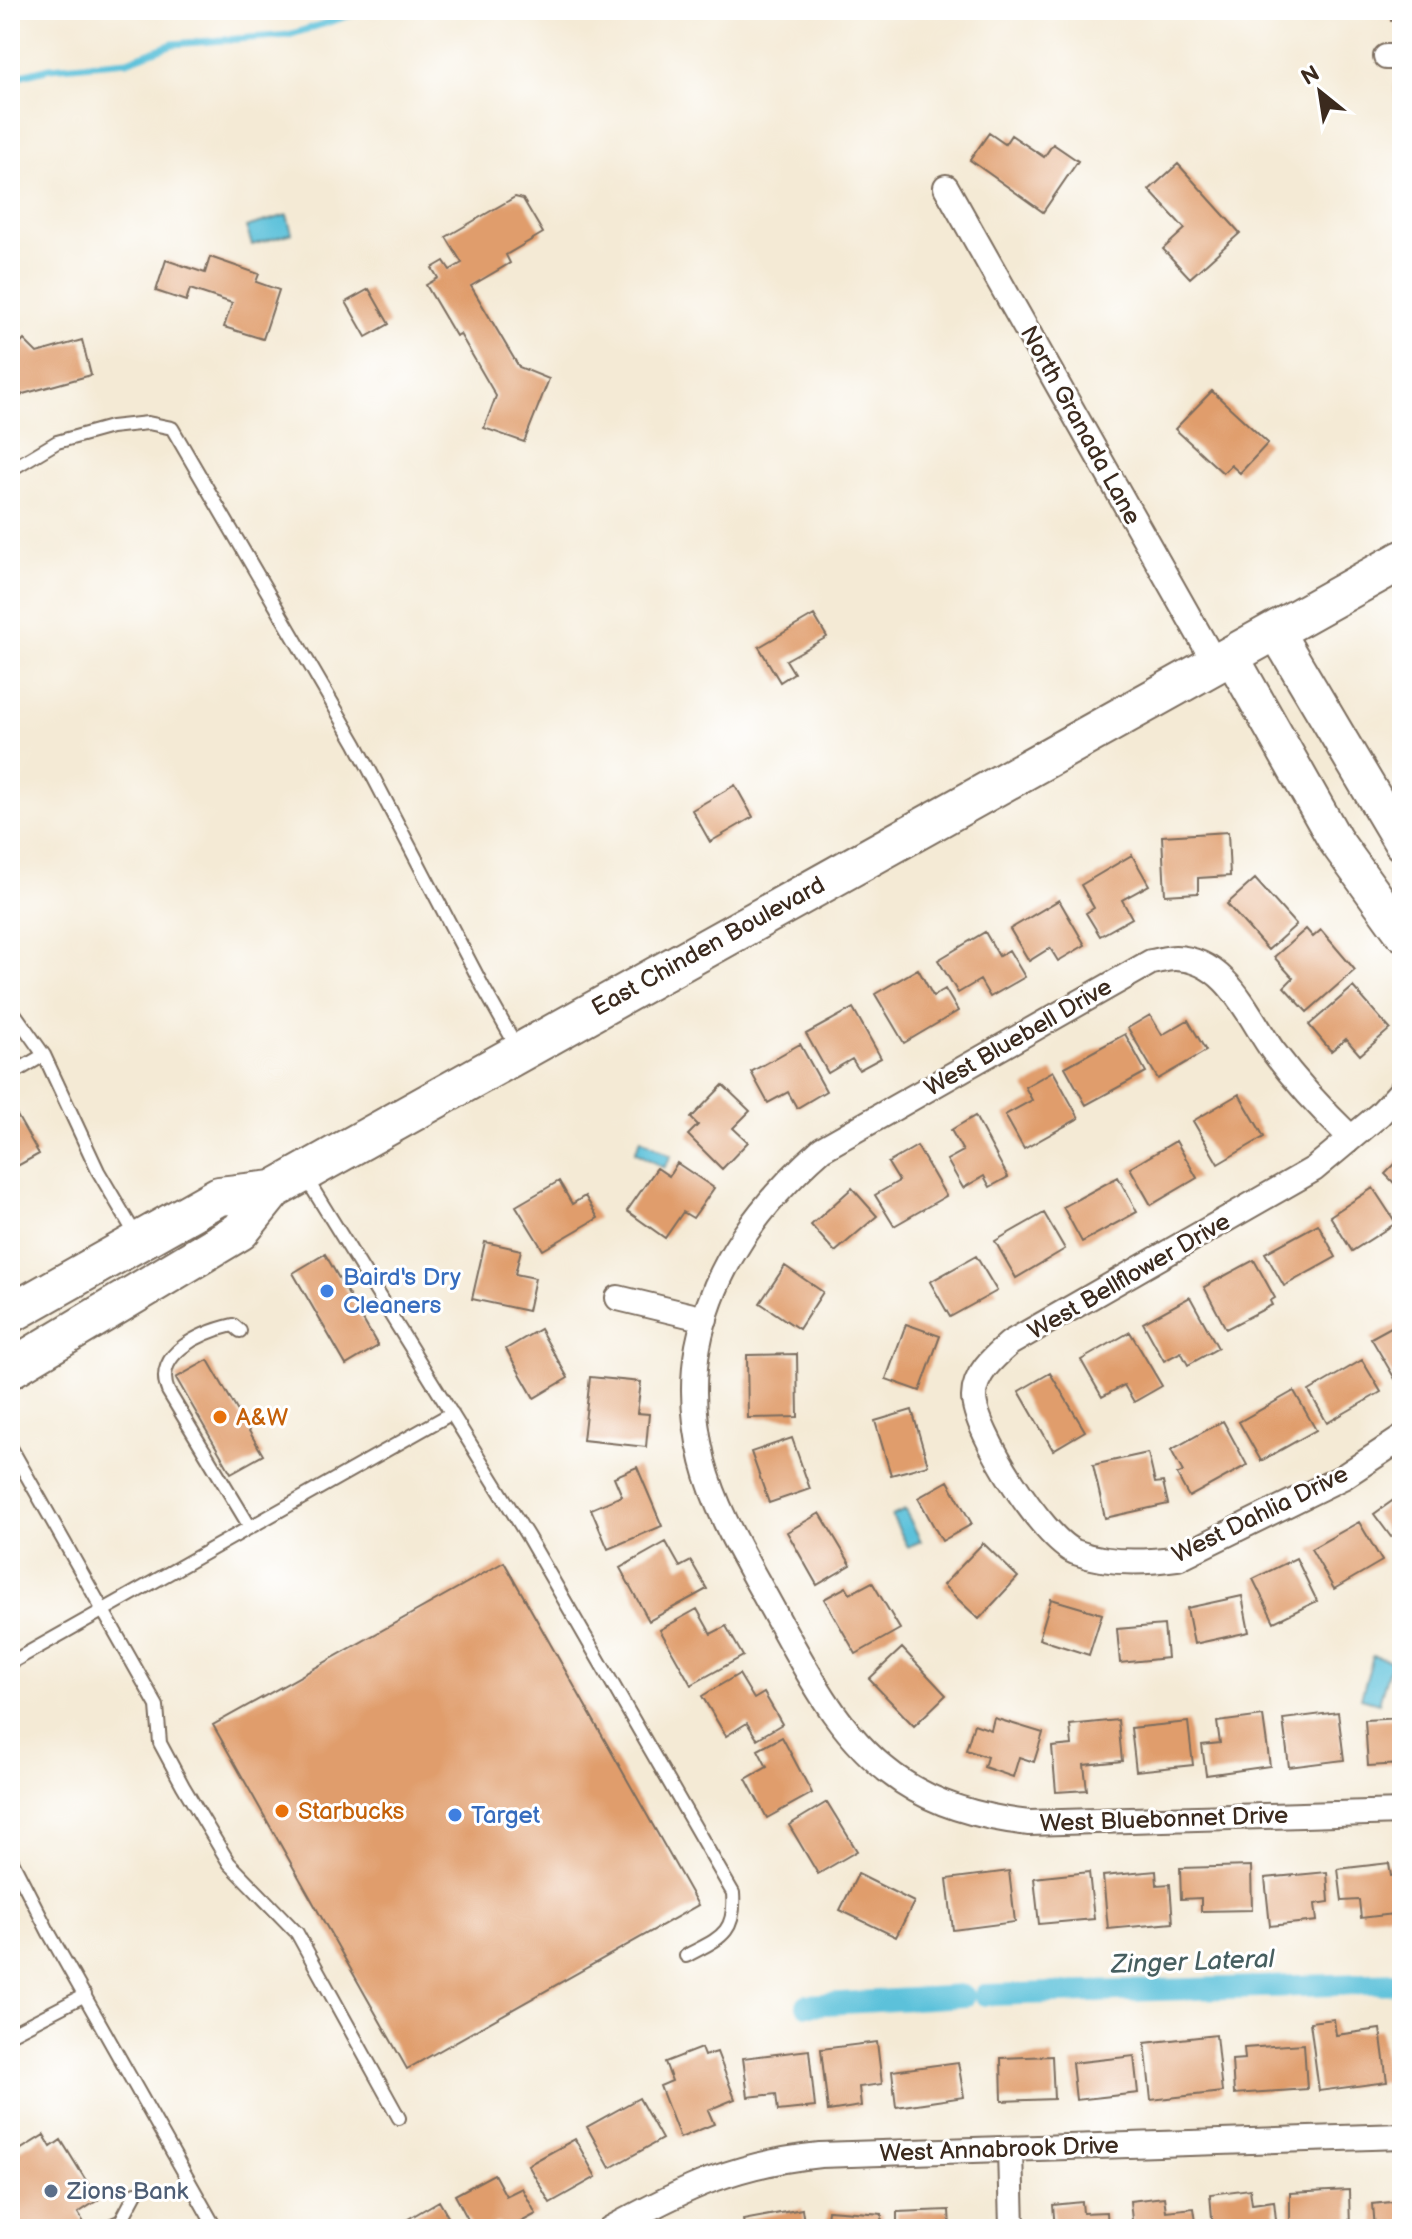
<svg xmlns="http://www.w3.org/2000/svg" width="1412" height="2239" font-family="'Balsamiq Sans',sans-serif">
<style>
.water{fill:#5cc1da;stroke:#4c767c;stroke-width:2}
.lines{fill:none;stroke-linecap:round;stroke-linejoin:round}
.stream{stroke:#5cc1da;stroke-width:7}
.canal{stroke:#5cc1da;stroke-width:22}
.building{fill:#e09d6c}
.lane-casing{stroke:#7c6d5e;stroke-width:16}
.street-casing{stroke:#7c6d5e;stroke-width:28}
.secondary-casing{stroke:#7c6d5e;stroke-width:38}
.primary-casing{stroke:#7c6d5e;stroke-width:42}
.lane{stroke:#fff;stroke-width:12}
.street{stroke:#fff;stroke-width:24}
.secondary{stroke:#fff;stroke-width:34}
.primary{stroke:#fff;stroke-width:38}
.shop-dot{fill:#3f7fe0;stroke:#fff;stroke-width:3}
.food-dot{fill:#e8710a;stroke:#fff;stroke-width:3}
.service-dot{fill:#5c6f8a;stroke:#fff;stroke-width:3}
.labels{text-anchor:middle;stroke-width:6;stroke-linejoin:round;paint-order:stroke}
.street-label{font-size:24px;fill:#3b2a1e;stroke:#fff}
.shop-label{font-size:24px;fill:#366cbe;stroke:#fff;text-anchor:start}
.food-label{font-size:24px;fill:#c56008;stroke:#fff;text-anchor:start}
.service-label{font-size:24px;fill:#4e5e75;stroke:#fff;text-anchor:start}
.water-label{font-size:26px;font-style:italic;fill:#475f60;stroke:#fff}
</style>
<rect width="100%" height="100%" fill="#fff"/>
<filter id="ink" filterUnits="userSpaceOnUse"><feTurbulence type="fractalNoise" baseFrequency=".0125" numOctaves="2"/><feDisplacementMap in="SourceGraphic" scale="16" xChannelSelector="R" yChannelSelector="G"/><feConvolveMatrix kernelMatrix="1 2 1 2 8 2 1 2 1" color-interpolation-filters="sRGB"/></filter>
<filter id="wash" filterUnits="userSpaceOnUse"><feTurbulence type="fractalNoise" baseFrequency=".006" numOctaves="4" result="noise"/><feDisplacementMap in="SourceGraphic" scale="32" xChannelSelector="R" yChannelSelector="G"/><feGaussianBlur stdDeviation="1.8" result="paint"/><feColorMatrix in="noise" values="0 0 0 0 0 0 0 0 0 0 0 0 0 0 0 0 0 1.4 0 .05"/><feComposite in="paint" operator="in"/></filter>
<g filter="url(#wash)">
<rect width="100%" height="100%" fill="#f4ead5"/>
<path class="water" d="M 287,215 L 292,233 L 252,245 L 246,227 Z
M 641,1139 L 671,1156 L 664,1168 L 635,1152 Z
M 905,1510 L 921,1541 L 908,1547 L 892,1516 Z
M 1373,1656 L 1391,1661 L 1379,1703 L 1361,1698 Z"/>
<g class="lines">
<path class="stream" d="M 10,78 L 50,68 L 127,61 L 173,44 L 289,35 L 366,10"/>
<path class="canal" d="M 985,1995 L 1402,1983
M 807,2005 L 964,1996"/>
</g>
<g id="blocks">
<path class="building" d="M 1391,10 L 1402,10 L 1402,20 L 1391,21 Z
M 1394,82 L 1402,82 L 1402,108 L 1396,108 Z
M 989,133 L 1005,144 L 1011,135 L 1044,157 L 1053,144 L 1078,161 L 1043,212 L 970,160 Z
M 1178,164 L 1240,233 L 1190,278 L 1163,249 L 1185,229 L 1149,190 Z
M 515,197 L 523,199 L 543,233 L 506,255 L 510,263 L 471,286 L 519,367 L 549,379 L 524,442 L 484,428 L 496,396 L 460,334 L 456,336 L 426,285 L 438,278 L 432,268 L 444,261 L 450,270 L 462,263 L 446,237 Z
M 210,257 L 259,274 L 256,282 L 279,290 L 263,339 L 224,327 L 232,303 L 190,289 L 186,301 L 156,291 L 166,260 L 205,273 Z
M 369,289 L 389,324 L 366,337 L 346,302 Z
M 24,340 L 37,353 L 82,340 L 91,375 L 23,394 L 10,408 L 10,355 Z
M 1212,391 L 1268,443 L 1240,473 L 1231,465 L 1223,473 L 1175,429 Z
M 814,615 L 827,637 L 786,660 L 794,673 L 780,682 L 759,647 Z
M 735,785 L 753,817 L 710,842 L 692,810 Z
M 1228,832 L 1230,876 L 1198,878 L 1198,893 L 1165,895 L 1162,836 Z
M 1132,855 L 1149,885 L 1122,900 L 1132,918 L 1100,936 L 1086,913 L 1094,908 L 1081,885 Z
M 1255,879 L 1296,925 L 1268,950 L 1227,904 Z
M 1059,900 L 1085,945 L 1058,961 L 1050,948 L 1029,961 L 1010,929 Z
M 1306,929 L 1313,937 L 1321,930 L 1355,970 L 1307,1012 L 1284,987 L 1293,978 L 1274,957 Z
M 985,932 L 999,956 L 1009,950 L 1025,977 L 990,997 L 980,980 L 958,993 L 938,960 Z
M 918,969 L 933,996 L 945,989 L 958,1011 L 904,1043 L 875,994 Z
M 1353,987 L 1390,1029 L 1360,1055 L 1346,1039 L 1331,1051 L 1309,1025 Z
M 853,1008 L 881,1058 L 859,1070 L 852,1059 L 828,1073 L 806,1034 Z
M 1150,1015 L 1162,1035 L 1188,1020 L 1206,1051 L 1158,1079 L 1128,1028 Z
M 1125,1034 L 1146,1072 L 1086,1105 L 1065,1067 Z
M 800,1044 L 826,1091 L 797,1108 L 788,1092 L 768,1103 L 751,1072 Z
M 1053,1071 L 1079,1118 L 1024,1149 L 1005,1115 L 1032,1100 L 1025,1087 Z
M 723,1085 L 750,1111 L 733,1128 L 748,1142 L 722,1169 L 688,1135 L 698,1125 L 691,1118 Z
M 1239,1094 L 1264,1137 L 1218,1164 L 1193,1121 Z
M 15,1112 L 39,1154 L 10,1170 L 10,1115 Z
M 975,1116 L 1008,1177 L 990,1187 L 984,1176 L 963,1188 L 947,1160 L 963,1151 L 951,1130 Z
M 1176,1141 L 1197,1178 L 1151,1205 L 1130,1168 Z
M 917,1146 L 946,1196 L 894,1226 L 875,1195 L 899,1181 L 888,1163 Z
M 1402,1157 L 1402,1191 L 1385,1174 Z
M 677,1163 L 714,1188 L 693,1218 L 683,1212 L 665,1238 L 627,1211 L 657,1168 L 669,1176 Z
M 1118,1177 L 1137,1212 L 1082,1242 L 1063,1207 Z
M 559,1181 L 572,1204 L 585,1196 L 598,1218 L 543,1250 L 516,1206 Z
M 852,1188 L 877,1216 L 835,1252 L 811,1225 Z
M 1373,1188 L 1396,1223 L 1352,1251 L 1330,1216 Z
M 1044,1213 L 1065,1249 L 1016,1278 L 995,1241 Z
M 1318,1224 L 1336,1257 L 1284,1286 L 1265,1253 Z
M 485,1242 L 521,1250 L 515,1274 L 535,1278 L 528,1311 L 472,1299 Z
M 325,1254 L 378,1346 L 346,1365 L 293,1273 Z
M 976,1256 L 997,1291 L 950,1317 L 930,1282 Z
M 1254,1260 L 1275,1298 L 1270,1301 L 1272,1305 L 1226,1329 L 1204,1287 Z
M 785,1266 L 823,1292 L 799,1329 L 760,1303 Z
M 1190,1297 L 1218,1348 L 1188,1365 L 1181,1352 L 1164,1361 L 1143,1323 Z
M 1402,1321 L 1402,1375 L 1395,1379 L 1371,1338 Z
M 906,1324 L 940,1336 L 920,1391 L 886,1379 Z
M 540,1329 L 568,1378 L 534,1398 L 506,1349 Z
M 1130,1332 L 1162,1386 L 1134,1402 L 1124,1385 L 1102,1397 L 1081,1360 Z
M 797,1354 L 798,1417 L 748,1418 L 747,1355 Z
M 208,1360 L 263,1455 L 231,1473 L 176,1378 Z
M 1362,1360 L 1381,1392 L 1327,1423 L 1309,1391 Z
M 1050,1373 L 1085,1431 L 1053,1450 L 1019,1391 Z
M 590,1377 L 641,1382 L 637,1413 L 649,1414 L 646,1447 L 583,1440 Z
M 1294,1391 L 1316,1430 L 1261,1461 L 1239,1422 Z
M 912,1410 L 928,1465 L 891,1475 L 875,1421 Z
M 1223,1421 L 1247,1465 L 1189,1497 L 1177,1475 L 1183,1472 L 1171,1450 Z
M 792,1438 L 810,1489 L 769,1503 L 751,1452 Z
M 1148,1453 L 1155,1483 L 1163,1482 L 1168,1504 L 1105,1518 L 1093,1465 Z
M 637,1467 L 662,1526 L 608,1549 L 591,1509 L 622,1496 L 614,1477 Z
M 948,1481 L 972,1524 L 942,1541 L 918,1498 Z
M 1402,1494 L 1402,1533 L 1400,1531 L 1391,1537 L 1374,1514 Z
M 820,1513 L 851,1565 L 817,1585 L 787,1532 Z
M 1359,1522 L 1382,1561 L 1334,1589 L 1311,1549 Z
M 666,1542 L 680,1567 L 691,1561 L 707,1589 L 649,1621 L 620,1568 Z
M 983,1543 L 1018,1577 L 979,1619 L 943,1585 Z
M 1296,1558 L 1317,1601 L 1274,1622 L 1253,1579 Z
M 504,1562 L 698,1905 L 407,2069 L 213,1725 Z
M 872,1582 L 900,1629 L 856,1654 L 824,1599 L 846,1587 L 850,1594 Z
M 1242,1596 L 1249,1632 L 1194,1644 L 1187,1608 Z
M 1051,1599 L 1102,1614 L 1089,1655 L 1039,1639 Z
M 697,1609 L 711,1634 L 726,1626 L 743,1656 L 691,1685 L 660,1630 Z
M 1164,1625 L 1167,1658 L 1120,1663 L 1117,1629 Z
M 902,1648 L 946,1695 L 914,1726 L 869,1679 Z
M 739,1674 L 754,1699 L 764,1693 L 782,1724 L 757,1739 L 747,1723 L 726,1736 L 702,1696 Z
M 1338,1712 L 1344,1760 L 1289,1767 L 1283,1719 Z
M 1263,1716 L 1270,1766 L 1206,1775 L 1202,1745 L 1220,1743 L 1217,1722 Z
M 994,1718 L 1043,1733 L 1034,1762 L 1019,1757 L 1013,1777 L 984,1767 L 987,1757 L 966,1750 L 974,1724 L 991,1730 Z
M 1402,1718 L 1402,1764 L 1368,1766 L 1365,1720 Z
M 1118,1720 L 1122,1761 L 1084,1765 L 1087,1790 L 1056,1792 L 1052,1747 L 1072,1745 L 1070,1725 Z
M 1188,1722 L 1193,1765 L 1136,1771 L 1131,1728 Z
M 782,1737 L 812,1793 L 767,1818 L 746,1779 L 767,1767 L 758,1750 Z
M 827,1802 L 857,1851 L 818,1874 L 789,1825 Z
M 1389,1863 L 1391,1876 L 1402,1875 L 1402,1913 L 1361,1918 L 1359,1900 L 1342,1901 L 1338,1869 Z
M 1251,1866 L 1252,1910 L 1201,1911 L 1201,1898 L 1181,1899 L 1180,1868 Z
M 1009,1871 L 1015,1922 L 953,1930 L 947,1879 Z
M 1156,1871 L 1157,1885 L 1170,1884 L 1173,1923 L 1108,1929 L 1103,1876 Z
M 1089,1872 L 1094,1919 L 1039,1924 L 1034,1878 Z
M 1327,1872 L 1329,1902 L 1315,1904 L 1317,1921 L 1270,1926 L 1265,1878 Z
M 858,1874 L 914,1902 L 896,1937 L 840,1910 Z
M 1334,2019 L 1336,2035 L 1380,2029 L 1387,2082 L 1319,2091 L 1310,2022 Z
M 1216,2035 L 1222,2092 L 1151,2100 L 1145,2043 Z
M 877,2042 L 882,2084 L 859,2087 L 861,2106 L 828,2111 L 821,2049 Z
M 1304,2044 L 1307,2089 L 1234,2094 L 1232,2060 L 1245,2059 L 1244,2048 Z
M 701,2048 L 704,2056 L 717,2052 L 735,2099 L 708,2110 L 714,2124 L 680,2138 L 660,2086 L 672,2081 L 665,2062 Z
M 809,2050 L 815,2107 L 778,2111 L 776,2094 L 748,2097 L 743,2058 Z
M 1052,2056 L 1054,2099 L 1002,2101 L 1001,2058 Z
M 1134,2056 L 1138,2093 L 1076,2100 L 1072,2063 Z
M 958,2062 L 964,2097 L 896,2107 L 892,2071 Z
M 639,2098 L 662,2139 L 610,2168 L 587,2127 Z
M 44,2135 L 51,2147 L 61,2140 L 98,2200 L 78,2213 L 88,2229 L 26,2229 L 24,2226 L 13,2229 L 10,2224 L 10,2181 L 17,2177 L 10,2166 L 10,2156 Z
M 575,2139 L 596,2177 L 550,2203 L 528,2165 Z
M 494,2174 L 506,2196 L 522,2188 L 536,2214 L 508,2229 L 503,2229 L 499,2222 L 486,2229 L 473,2229 L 455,2195 Z
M 1399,2187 L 1402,2187 L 1402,2229 L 1375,2229 L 1373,2204 L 1400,2201 Z
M 1250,2189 L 1252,2204 L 1274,2201 L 1277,2229 L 1213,2229 L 1210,2194 Z
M 1349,2190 L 1350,2229 L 1310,2229 L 1310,2222 L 1290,2223 L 1290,2193 Z
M 1164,2197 L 1166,2211 L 1194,2208 L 1197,2229 L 1133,2229 L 1130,2201 Z
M 439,2201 L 455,2229 L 391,2229 Z
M 1082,2202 L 1083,2213 L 1107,2212 L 1108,2229 L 1055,2229 L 1053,2205 Z
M 802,2209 L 805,2229 L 745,2229 L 743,2220 Z
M 828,2210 L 882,2214 L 881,2229 L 826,2229 Z
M 949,2210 L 950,2229 L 897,2229 L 897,2212 Z"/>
</g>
</g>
<g filter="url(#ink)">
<use href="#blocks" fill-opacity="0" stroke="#7c6d5e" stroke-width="2"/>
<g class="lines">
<g class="lane-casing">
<path id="lane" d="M 10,470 L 57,442 L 111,427 L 148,423 L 172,428 L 356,744 L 483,987 L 518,1049
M 10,1007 L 44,1055 L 98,1171 L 137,1237
M 10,1075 L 44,1055
M 306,1178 L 528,1537 L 733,1893 C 736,1935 719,1938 686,1956
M 240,1331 L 233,1325 C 203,1332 152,1353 168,1391 L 250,1527
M 10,1446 L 157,1706 L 160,1743 L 183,1786 L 229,1863 L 297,1933 L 399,2118
M 10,1663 L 452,1413
M 10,1857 L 49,1933 L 212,2222 L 204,2229
M 10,2034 L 85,1995
M 103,2229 L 121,2221 L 136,2193"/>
</g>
<g class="street-casing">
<path id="street" d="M 1386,57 L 1402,57
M 946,187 L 1215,663
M 1402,1090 L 1380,1114 L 1314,1169 L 1010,1343 C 994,1357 974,1374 974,1397 C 974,1431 1043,1539 1075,1552 C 1107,1564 1145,1563 1178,1558 L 1343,1477 L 1402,1438
M 1351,1138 C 1323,1111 1297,1083 1273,1051 C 1248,1016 1227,959 1175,958 C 1167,958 1158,961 1151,962 L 822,1149 C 762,1202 713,1265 698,1346 C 691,1383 694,1424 703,1461 C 716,1512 744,1557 769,1603 C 806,1669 838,1739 903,1782 C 939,1806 986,1818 1029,1823 L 1402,1812
M 618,1298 L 705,1319
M 1010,2149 L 1012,2229
M 610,2229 C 685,2188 734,2164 820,2155 L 1402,2136"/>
</g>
<g class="secondary-casing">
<path id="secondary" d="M 1275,630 L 1402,844
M 1230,654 L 1335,840 L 1402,933"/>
</g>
<g class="primary-casing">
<path id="primary" d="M 10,1314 L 219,1196 L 273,1190 L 1402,560
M 10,1369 L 240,1231 L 273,1190"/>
</g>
<use href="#lane" class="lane"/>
<use href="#street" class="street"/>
<use href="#secondary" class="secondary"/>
<use href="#primary" class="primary"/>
</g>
</g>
<g class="shop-dot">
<circle cx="327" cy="1291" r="8"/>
<circle cx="455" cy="1815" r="8"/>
</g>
<g class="food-dot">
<circle cx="220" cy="1417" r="8"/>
<circle cx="282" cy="1811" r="8"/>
</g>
<circle class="service-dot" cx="51" cy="2191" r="8"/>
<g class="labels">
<g class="street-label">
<text transform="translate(1081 425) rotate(61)" y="8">North Granada Lane</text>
<text transform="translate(708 946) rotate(-29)" y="8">East Chinden Boulevard</text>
<text transform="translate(1018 1037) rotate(-30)" y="8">West Bluebell Drive</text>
<text transform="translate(1129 1276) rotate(-30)" y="8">West Bellflower Drive</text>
<text transform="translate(1260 1514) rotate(-26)" y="8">West Dahlia Drive</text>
<text transform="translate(1164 1819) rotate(-2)" y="8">West Bluebonnet Drive</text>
<text transform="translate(999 2149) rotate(-2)" y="8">West Annabrook Drive</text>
</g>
<g class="shop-label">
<text x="343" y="1285">Baird's Dry<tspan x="343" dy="28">Cleaners</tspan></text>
<text x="471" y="1823">Target</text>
</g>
<g class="food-label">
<text x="236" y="1425">A&amp;W</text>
<text x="298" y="1819">Starbucks</text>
</g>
<g class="service-label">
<text x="67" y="2199">Zions Bank</text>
</g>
<g class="water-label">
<text transform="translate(1193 1961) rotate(-2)" y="9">Zinger Lateral</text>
</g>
</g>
<rect width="1412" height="2239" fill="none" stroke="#fff" stroke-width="40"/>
<g transform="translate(1320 92) rotate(330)" stroke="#ffffff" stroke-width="6" paint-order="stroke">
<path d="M0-6L14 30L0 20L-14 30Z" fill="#3b2a1e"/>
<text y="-12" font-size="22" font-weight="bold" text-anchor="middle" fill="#3b2a1e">N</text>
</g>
</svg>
